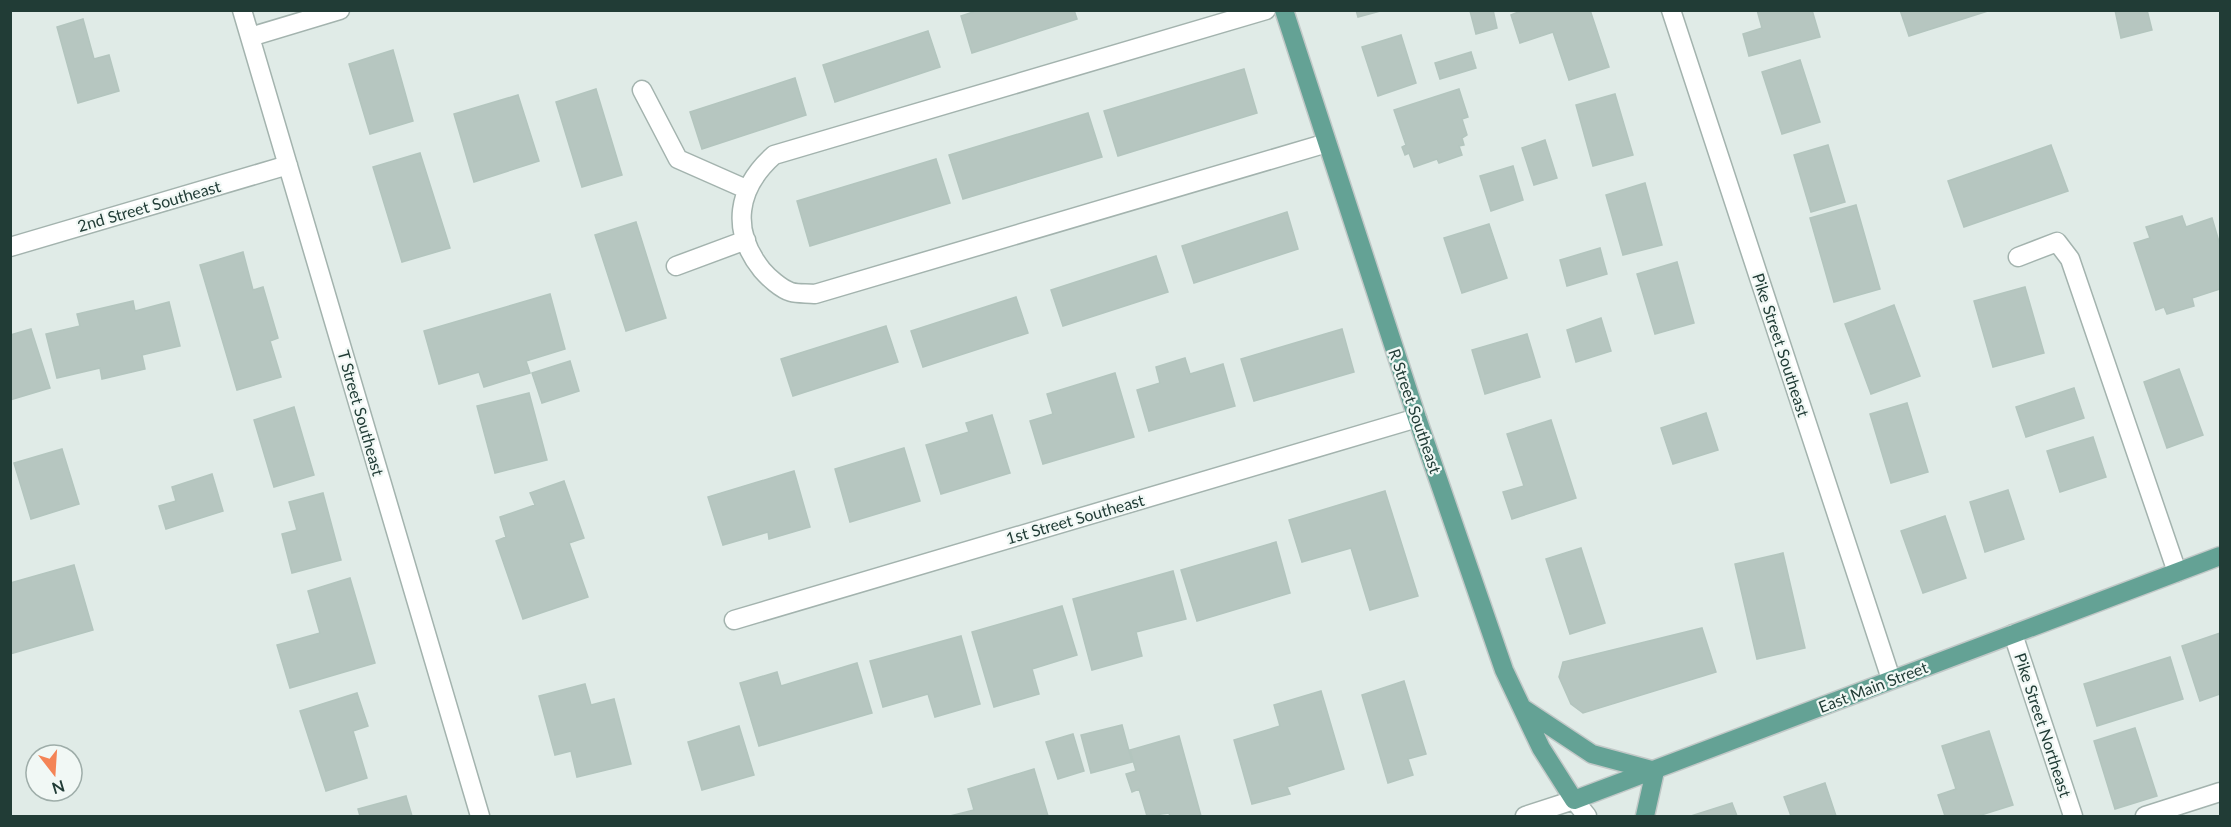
<svg xmlns="http://www.w3.org/2000/svg" width="2231" height="827" font-family="Lato,sans-serif">
<style>
.building{fill:#b6c6c0;stroke:#b3c5be;stroke-width:1.5}
.lines{fill:none;stroke-linecap:round;stroke-linejoin:round}
.minor-casing{stroke:#a3b3ae;stroke-width:21}
.major-casing{stroke:#c1c8c7;stroke-width:21}
.minor{stroke:#fff;stroke-width:18}
.major{stroke:#64a295;stroke-width:18}
.labels{text-anchor:middle;stroke-width:4.5;stroke-linejoin:round;paint-order:stroke}
.street-label{font-size:16px;fill:#213c36;stroke:#f1f8f5}
</style>
<rect width="100%" height="100%" fill="#e0ebe7"/>
<path class="building" d="M 979,10 L 1074,10 L 1077,19 L 972,53 L 961,16 Z
M 1356,10 L 1384,10 L 1358,17 Z
M 1493,10 L 1497,28 L 1476,34 L 1470,11 Z
M 1523,10 L 1590,10 L 1609,67 L 1569,80 L 1553,32 L 1520,43 L 1511,15 Z
M 1757,10 L 1812,10 L 1820,37 L 1749,56 L 1743,34 L 1762,28 Z
M 1900,10 L 1991,10 L 1909,36 Z
M 2115,10 L 2147,10 L 2152,30 L 2121,38 Z
M 83,19 L 94,59 L 109,55 L 119,91 L 78,103 L 57,27 Z
M 928,31 L 940,67 L 835,102 L 823,65 Z
M 1401,35 L 1416,83 L 1378,96 L 1362,47 Z
M 393,50 L 413,121 L 370,134 L 349,64 Z
M 1471,52 L 1476,68 L 1440,79 L 1435,63 Z
M 1800,60 L 1820,122 L 1782,134 L 1762,72 Z
M 1244,69 L 1257,113 L 1118,156 L 1104,111 Z
M 795,78 L 806,115 L 702,149 L 690,112 Z
M 596,89 L 622,175 L 582,187 L 556,102 Z
M 1459,89 L 1468,117 L 1462,119 L 1467,135 L 1462,138 L 1464,145 L 1459,146 L 1462,155 L 1439,163 L 1437,159 L 1414,167 L 1409,153 L 1405,155 L 1402,147 L 1406,145 L 1394,110 Z
M 1615,94 L 1633,155 L 1593,166 L 1576,105 Z
M 518,95 L 539,161 L 474,182 L 454,114 Z
M 1088,113 L 1102,157 L 963,199 L 949,155 Z
M 1545,140 L 1557,178 L 1534,185 L 1522,148 Z
M 1828,145 L 1845,202 L 1811,212 L 1794,155 Z
M 2051,145 L 2068,191 L 1964,227 L 1948,181 Z
M 420,153 L 450,248 L 402,262 L 373,167 Z
M 936,159 L 950,203 L 810,246 L 797,201 Z
M 1513,166 L 1523,200 L 1491,211 L 1480,176 Z
M 1645,183 L 1662,245 L 1623,255 L 1606,195 Z
M 1856,205 L 1880,289 L 1834,302 L 1810,218 Z
M 1287,212 L 1298,249 L 1194,283 L 1182,246 Z
M 2182,216 L 2186,227 L 2212,218 L 2220,245 L 2220,289 L 2192,298 L 2194,306 L 2167,314 L 2164,307 L 2156,310 L 2134,243 L 2150,238 L 2146,227 Z
M 636,222 L 666,318 L 626,331 L 595,235 Z
M 1489,224 L 1507,278 L 1462,293 L 1444,238 Z
M 1600,248 L 1607,274 L 1567,286 L 1560,260 Z
M 243,252 L 253,290 L 263,287 L 278,338 L 270,341 L 281,377 L 237,390 L 200,265 Z
M 1156,256 L 1168,292 L 1063,326 L 1051,290 Z
M 1677,262 L 1694,323 L 1655,334 L 1637,274 Z
M 2025,287 L 2044,353 L 1993,367 L 1974,301 Z
M 550,294 L 565,349 L 526,361 L 530,373 L 484,387 L 479,372 L 439,384 L 424,331 Z
M 1016,297 L 1028,333 L 923,367 L 911,331 Z
M 133,301 L 135,311 L 169,302 L 180,346 L 142,355 L 145,369 L 102,379 L 100,368 L 57,378 L 46,334 L 80,326 L 77,314 Z
M 1894,305 L 1920,376 L 1871,394 L 1845,324 Z
M 1601,318 L 1611,351 L 1576,362 L 1567,330 Z
M 886,326 L 898,362 L 793,396 L 781,359 Z
M 31,329 L 50,388 L 10,400 L 10,335 Z
M 1342,329 L 1354,372 L 1254,401 L 1241,359 Z
M 1527,334 L 1540,377 L 1485,394 L 1472,350 Z
M 1185,358 L 1190,374 L 1223,364 L 1235,406 L 1149,431 L 1137,390 L 1160,383 L 1156,367 Z
M 570,361 L 579,391 L 542,403 L 532,373 Z
M 2179,369 L 2203,435 L 2167,448 L 2144,382 Z
M 1115,373 L 1134,437 L 1043,464 L 1030,421 L 1053,414 L 1047,394 Z
M 2074,388 L 2084,418 L 2026,437 L 2016,407 Z
M 529,393 L 547,460 L 495,473 L 477,406 Z
M 1907,403 L 1928,472 L 1891,483 L 1870,414 Z
M 294,407 L 314,475 L 274,487 L 254,420 Z
M 1706,413 L 1718,450 L 1673,464 L 1661,428 Z
M 992,415 L 1010,473 L 941,494 L 926,445 L 969,432 L 966,423 Z
M 1551,420 L 1576,498 L 1512,519 L 1503,492 L 1524,486 L 1507,434 Z
M 2093,437 L 2106,477 L 2060,492 L 2047,451 Z
M 904,448 L 920,501 L 850,522 L 835,469 Z
M 62,449 L 79,504 L 31,519 L 14,463 Z
M 794,471 L 810,527 L 769,539 L 768,532 L 723,545 L 708,497 Z
M 212,474 L 223,511 L 166,529 L 159,506 L 176,501 L 172,487 Z
M 564,481 L 584,538 L 569,543 L 588,597 L 523,619 L 496,541 L 506,537 L 500,517 L 535,505 L 530,493 Z
M 2008,490 L 2024,539 L 1985,552 L 1970,502 Z
M 1385,491 L 1418,596 L 1370,610 L 1351,548 L 1302,562 L 1289,520 Z
M 323,493 L 341,560 L 292,573 L 282,534 L 297,530 L 289,502 Z
M 1945,516 L 1966,578 L 1923,593 L 1901,531 Z
M 1276,542 L 1290,593 L 1197,621 L 1181,570 Z
M 1581,548 L 1605,623 L 1570,634 L 1546,559 Z
M 1783,553 L 1805,648 L 1757,659 L 1735,564 Z
M 74,565 L 93,630 L 10,654 L 10,583 Z
M 1173,571 L 1186,619 L 1136,632 L 1142,656 L 1092,670 L 1073,599 Z
M 350,578 L 375,663 L 290,688 L 277,645 L 320,633 L 308,591 Z
M 1062,606 L 1077,655 L 1032,669 L 1039,694 L 994,707 L 972,632 Z
M 1702,628 L 1716,672 L 1583,713 L 1571,704 L 1559,677 L 1563,662 Z
M 2220,633 L 2220,694 L 2200,701 L 2182,646 Z
M 961,636 L 980,704 L 935,717 L 928,694 L 883,707 L 870,661 Z
M 2170,657 L 2183,699 L 2097,726 L 2084,684 Z
M 857,663 L 872,713 L 759,746 L 740,683 L 777,672 L 781,686 Z
M 1404,681 L 1426,754 L 1408,759 L 1413,775 L 1388,783 L 1362,695 Z
M 585,684 L 591,705 L 614,699 L 631,764 L 577,777 L 571,751 L 555,755 L 539,696 Z
M 1321,691 L 1344,769 L 1287,787 L 1290,794 L 1252,804 L 1234,740 L 1280,726 L 1274,705 Z
M 357,693 L 368,726 L 353,731 L 367,778 L 326,791 L 300,711 Z
M 1122,725 L 1132,762 L 1091,773 L 1081,735 Z
M 739,726 L 754,775 L 702,790 L 688,742 Z
M 2135,728 L 2157,796 L 2115,809 L 2094,741 Z
M 1989,731 L 2013,805 L 1978,816 L 1945,816 L 1938,795 L 1956,789 L 1942,746 Z
M 1073,734 L 1084,771 L 1058,779 L 1046,742 Z
M 1179,736 L 1201,816 L 1170,816 L 1169,813 L 1147,816 L 1139,789 L 1132,792 L 1126,774 L 1136,771 L 1130,750 Z
M 1034,769 L 1048,816 L 950,816 L 974,810 L 968,789 Z
M 1825,783 L 1836,816 L 1791,816 L 1784,797 Z
M 406,796 L 412,816 L 360,816 L 358,809 Z
M 1732,803 L 1737,816 L 1691,816 Z"/>
<g class="lines">
<g class="minor-casing">
<path id="minor" d="M 242,10 L 480,816
M 1266,10 L 774,155 C 737,188 730,230 762,270 C 768,277 781,289 791,292 C 798,294 807,293 815,294 L 1327,143
M 1671,10 L 1891,679
M 250,37 L 340,10
M 642,90 L 678,159 L 746,189
M 10,247 L 288,165
M 2018,257 L 2057,242 L 2070,259 L 2177,572
M 676,266 L 746,240
M 734,620 L 1417,418
M 2013,634 L 2073,816
M 1525,816 L 1574,800 L 1587,816
M 2145,816 L 2220,792"/>
</g>
<g class="major-casing">
<path id="major" d="M 1284,10 L 1417,418 L 1504,670 L 1541,748 L 1574,800 L 2220,556
M 1524,709 L 1592,754 L 1655,771 L 1645,816"/>
</g>
<use href="#minor" class="minor"/>
<use href="#major" class="major"/>
</g>
<g class="labels">
<g class="street-label">
<text transform="translate(149 206) rotate(-16)" y="6">2nd Street Southeast</text>
<text transform="translate(1781 345) rotate(72)" y="6">Pike Street Southeast</text>
<text transform="translate(1415 411) rotate(71)" y="6">R Street Southeast</text>
<text transform="translate(361 413) rotate(74)" y="6">T Street Southeast</text>
<text transform="translate(1075 519) rotate(-16)" y="6">1st Street Southeast</text>
<text transform="translate(1873 687) rotate(-21)" y="6">East Main Street</text>
<text transform="translate(2043 725) rotate(72)" y="6">Pike Street Northeast</text>
</g>
</g>
<rect width="2231" height="827" fill="none" stroke="#213c36" stroke-width="24"/>
<g transform="translate(54 773) rotate(163)"><circle r="28" fill="#f1f8f5" stroke="#9eada9" stroke-width="1.5"/>
<path d="M0-4.5L10 22L0 15L-10 22Z" fill="#f48456"/>
<text y="-9" font-size="16" font-weight="bold" text-anchor="middle" fill="#213c36">N</text>
</g>
</svg>
